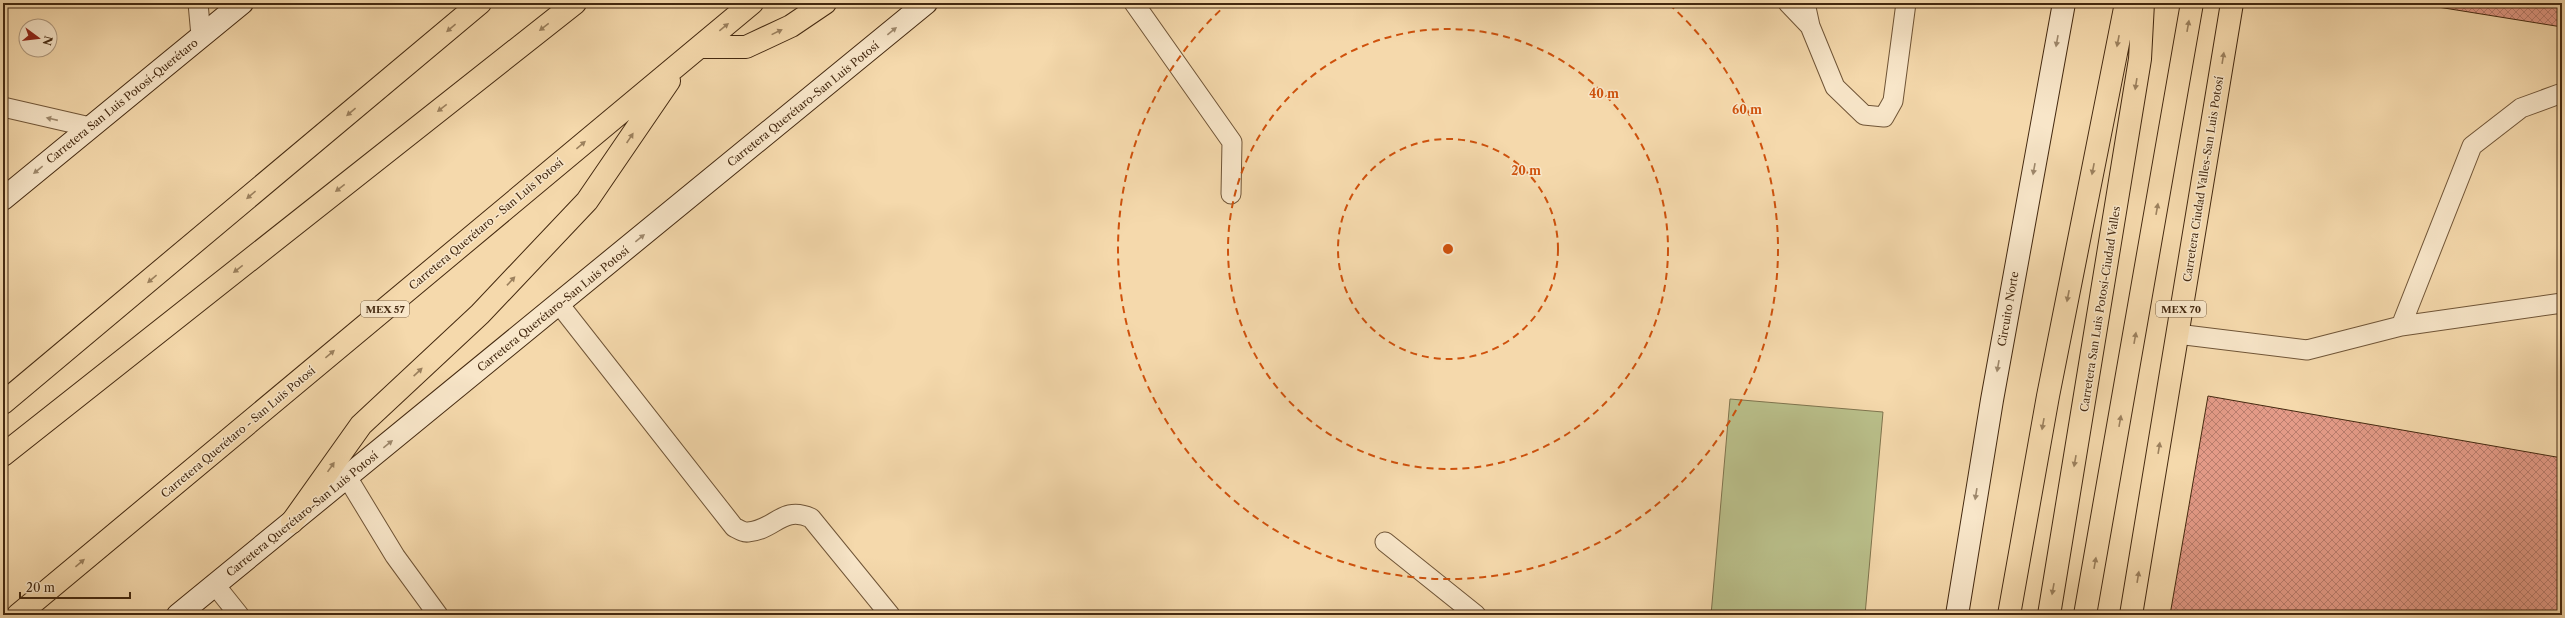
<svg xmlns="http://www.w3.org/2000/svg" width="2565" height="618" font-family="'Libre Caslon Text',serif">
<style>
.pitch{fill:#bac08b;stroke:#7f744e}
.building{fill:url(#building-cross-hatch);stroke:#442910}
.lines{fill:none;stroke-linecap:round;stroke-linejoin:round}
.lane-casing{stroke:#705537;stroke-width:21}
.secondary-casing{stroke:#442910;stroke-width:24}
.primary-casing{stroke:#442910;stroke-width:24}
.highway-casing{stroke:#442910;stroke-width:24}
.lane{stroke:#f8e6c9;stroke-width:19}
.secondary{stroke:#f8e6c9;stroke-width:22}
.primary{stroke:#f5d9ac;stroke-width:22}
.highway{stroke:#f5d9ac;stroke-width:22}
.oneway{fill:#9c815e}
.oneway2{fill:#9e886c}
.ring{fill:none;stroke:#cf520d;stroke-width:2;stroke-dasharray:7 5}
.labels{text-anchor:middle;stroke-width:3;stroke-linejoin:round;paint-order:stroke}
.shield{fill:#f8e6c9;stroke:#7a6248;stroke-width:1}
.shield-label{font-size:10px;font-weight:bold;fill:#442910}
.street-label{font-size:11px;fill:#442910;stroke:#f8e6c9}
.centre{fill:#cf520d;stroke:#f8e6c9;stroke-width:2}
.ring-label{font-size:12px;text-anchor:middle;font-weight:bold;fill:#cf520d;stroke:#f8e6c9;stroke-width:3;stroke-linejoin:round;paint-order:stroke}
</style>
<defs>
<pattern id="building-cross-hatch" width="8" height="8" patternUnits="userSpaceOnUse"><rect width="8" height="8" fill="#e49b88"/><path d="M0 0l8 8M0 8l8-8" fill="none" stroke="#ba7e6e"/></pattern>
</defs>
<rect width="100%" height="100%" fill="#f5d9ac"/>
<filter id="stains"><feTurbulence type="fractalNoise" baseFrequency=".005" numOctaves="4"/><feColorMatrix values="0 0 0 0 .2 0 0 0 0 .09 0 0 0 0 .02 0 0 0 .5 -.17"/></filter>
<radialGradient id="worn" r=".72"><stop offset=".6" stop-color="#630" stop-opacity="0"/><stop offset="1" stop-color="#630" stop-opacity=".3"/></radialGradient>
<path class="pitch" d="M 1730,399 L 1883,412 L 1865,615 L 1711,615 Z"/>
<path class="building" d="M 2413,3 L 2562,3 L 2562,27 Z
M 2208,396 L 2562,458 L 2562,615 L 2170,615 Z"/>
<g class="lines">
<g class="lane-casing">
<path id="lane" d="M 198,3 L 201,36
M 1134,3 L 1232,142 L 1231,194
M 1788,3 L 1809,25
M 1805,3 L 1810,26 L 1835,87 L 1864,115 L 1884,117 L 1893,101 L 1906,3
M 3,107 L 90,127
M 559,304 L 734,527 C 738,529 744,533 748,532 C 775,530 782,505 811,518 L 890,615
M 2401,326 L 2562,303
M 2177,334 L 2307,350 L 2401,326 L 2472,146 L 2521,108 L 2562,93
M 347,477 L 395,556 L 438,615
M 1385,542 L 1476,615
M 215,585 L 239,615"/>
</g>
<g class="secondary-casing">
<path id="secondary" d="M 3,199 L 242,3
M 178,615 L 926,3
M 1957,615 L 1992,400 L 2064,3"/>
</g>
<g class="primary-casing">
<path id="primary" d="M 2009,615 L 2048,396 L 2126,3
M 2049,615 L 2140,59 L 2143,3
M 2131,615 L 2232,3"/>
</g>
<g class="highway-casing">
<path id="highway" d="M 700,47 L 746,47 L 791,26 L 825,3
M 3,403 L 480,3
M 3,455 L 575,3
M 292,522 L 361,425 L 480,314 L 587,201 L 669,81
M 18,615 L 752,3
M 2085,615 L 2192,3"/>
</g>
<use href="#lane" class="lane"/>
<use href="#secondary" class="secondary"/>
<use href="#primary" class="primary"/>
<use href="#highway" class="highway"/>
</g>
<defs><path id="oneway-solid" d="M-6-.8H1V-3.2L6.5 0L1 3.2V.8H-6Z"/></defs>
<g class="oneway">
<use href="#oneway-solid" transform="translate(2188 26) rotate(-80)"/>
<use href="#oneway-solid" transform="translate(544 27) rotate(142)"/>
<use href="#oneway-solid" transform="translate(724 27) rotate(-39)"/>
<use href="#oneway-solid" transform="translate(451 28) rotate(140)"/>
<use href="#oneway-solid" transform="translate(777 32) rotate(-26)"/>
<use href="#oneway-solid" transform="translate(2118 41) rotate(101)"/>
<use href="#oneway-solid" transform="translate(2223 58) rotate(-81)"/>
<use href="#oneway-solid" transform="translate(2136 84) rotate(99)"/>
<use href="#oneway-solid" transform="translate(442 108) rotate(142)"/>
<use href="#oneway-solid" transform="translate(351 112) rotate(140)"/>
<use href="#oneway-solid" transform="translate(630 138) rotate(-56)"/>
<use href="#oneway-solid" transform="translate(581 145) rotate(-40)"/>
<use href="#oneway-solid" transform="translate(2093 169) rotate(101)"/>
<use href="#oneway-solid" transform="translate(340 188) rotate(142)"/>
<use href="#oneway-solid" transform="translate(251 195) rotate(140)"/>
<use href="#oneway-solid" transform="translate(2157 209) rotate(-80)"/>
<use href="#oneway-solid" transform="translate(238 269) rotate(142)"/>
<use href="#oneway-solid" transform="translate(152 279) rotate(140)"/>
<use href="#oneway-solid" transform="translate(511 281) rotate(-47)"/>
<use href="#oneway-solid" transform="translate(2068 296) rotate(101)"/>
<use href="#oneway-solid" transform="translate(2135 338) rotate(-80)"/>
<use href="#oneway-solid" transform="translate(330 354) rotate(-40)"/>
<use href="#oneway-solid" transform="translate(418 372) rotate(-43)"/>
<use href="#oneway-solid" transform="translate(2120 421) rotate(-80)"/>
<use href="#oneway-solid" transform="translate(2043 424) rotate(100)"/>
<use href="#oneway-solid" transform="translate(2159 448) rotate(-81)"/>
<use href="#oneway-solid" transform="translate(2075 461) rotate(100)"/>
<use href="#oneway-solid" transform="translate(331 467) rotate(-55)"/>
<use href="#oneway-solid" transform="translate(80 563) rotate(-40)"/>
<use href="#oneway-solid" transform="translate(2095 563) rotate(-80)"/>
<use href="#oneway-solid" transform="translate(2138 577) rotate(-81)"/>
<use href="#oneway-solid" transform="translate(2053 589) rotate(100)"/>
</g>
<g class="oneway2">
<use href="#oneway-solid" transform="translate(892 31) rotate(-39)"/>
<use href="#oneway-solid" transform="translate(2057 41) rotate(100)"/>
<use href="#oneway-solid" transform="translate(52 119) rotate(-167)"/>
<use href="#oneway-solid" transform="translate(2034 169) rotate(100)"/>
<use href="#oneway-solid" transform="translate(38 170) rotate(141)"/>
<use href="#oneway-solid" transform="translate(640 238) rotate(-39)"/>
<use href="#oneway-solid" transform="translate(1998 366) rotate(100)"/>
<use href="#oneway-solid" transform="translate(388 444) rotate(-39)"/>
<use href="#oneway-solid" transform="translate(1976 494) rotate(99)"/>
</g>
<g class="ring">
<circle cx="1448" cy="249" r="110"/>
<circle cx="1448" cy="249" r="220"/>
<path d="M1669 4A330 330 0 1 1 1227 4"/>
</g>
<g class="labels">
<g class="shield">
<rect x="361" y="301" width="48" height="16" rx="3"/>
<rect x="2156" y="301" width="50" height="16" rx="3"/>
</g>
<g class="shield-label">
<text x="385" y="313">MEX 57</text>
<text x="2181" y="313">MEX 70</text>
</g>
<g class="street-label">
<text transform="translate(122 101) rotate(-39)" y="4">Carretera San Luis Potosí-Querétaro</text>
<text transform="translate(803 104) rotate(-39)" y="4">Carretera Querétaro-San Luis Potosí</text>
<text transform="translate(2203 179) rotate(-81)" y="4">Carretera Ciudad Valles-San Luis Potosí</text>
<text transform="translate(486 224) rotate(-40)" y="4">Carretera Querétaro - San Luis Potosí</text>
<text transform="translate(553 309) rotate(-39)" y="4">Carretera Querétaro-San Luis Potosí</text>
<text transform="translate(2008 309) rotate(-80)" y="4">Circuito Norte</text>
<text transform="translate(2100 309) rotate(-81)" y="4">Carretera San Luis Potosí-Ciudad Valles</text>
<text transform="translate(238 432) rotate(-40)" y="4">Carretera Querétaro - San Luis Potosí</text>
<text transform="translate(302 514) rotate(-39)" y="4">Carretera Querétaro-San Luis Potosí</text>
</g>
</g>
<circle cx="1448" cy="249" r="6" class="centre"/>
<g class="ring-label">
<text x="1604" y="98">40 m</text>
<text x="1747" y="114">60 m</text>
<text x="1526" y="175">20 m</text>
</g>
<rect width="2565" height="618" fill="none" stroke="#f5d9ac" stroke-width="16"/>
<rect x="4" y="4" width="2557" height="610" fill="none" stroke="#442910" stroke-width="2"/>
<rect x="8" y="8" width="2549" height="602" fill="none" stroke="#442910"/>
<g transform="translate(38 38) rotate(105)"><circle r="19" fill="#f8e6c9" stroke="#b09a7f"/>
<path d="M0-3L7 15L0 10L-7 15Z" fill="#8f2418"/>
<text y="-6" font-size="11" font-weight="bold" text-anchor="middle" fill="#442910">N</text>
</g>
<path d="M20 592v6h110v-6" fill="none" stroke="#442910" stroke-width="2"/>
<text x="26" y="592" font-size="12" fill="#442910" stroke="#f8e6c9" stroke-width="3" paint-order="stroke">20 m</text>
<rect width="100%" height="100%" filter="url(#stains)"/>
<rect width="100%" height="100%" fill="url(#worn)"/>
</svg>
